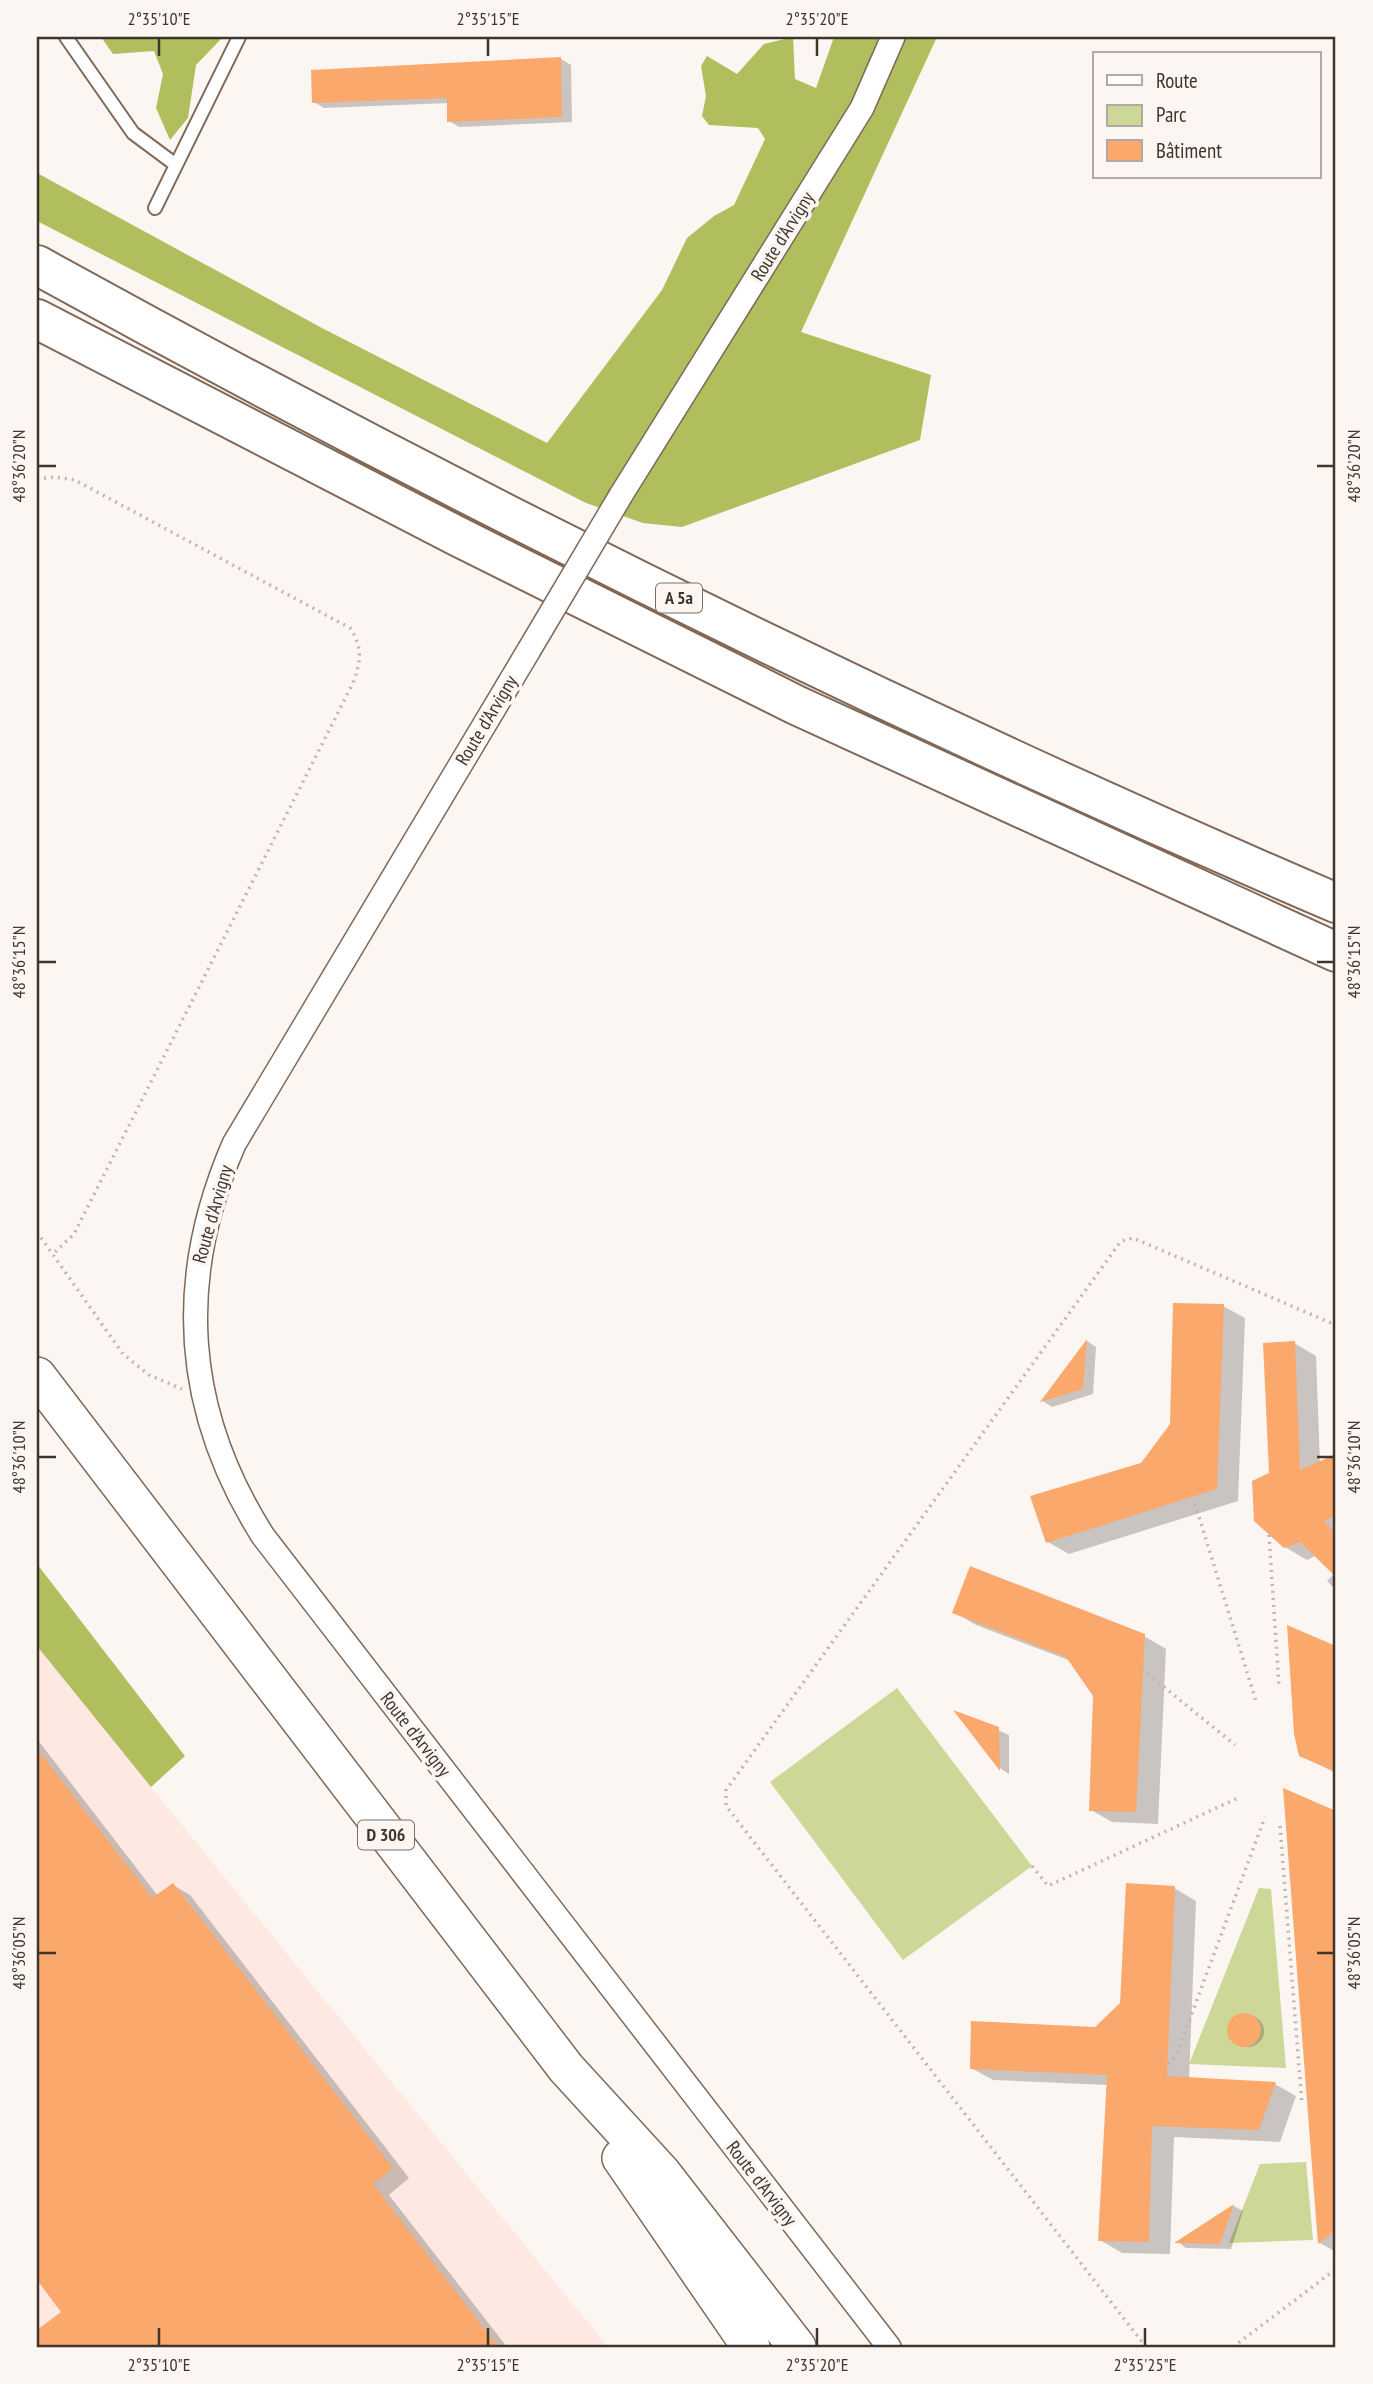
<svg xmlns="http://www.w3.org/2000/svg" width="1373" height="2384" font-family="'PT Sans Narrow',sans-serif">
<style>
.industrial{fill:#fde9e1}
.green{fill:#cdd898}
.forest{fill:#b0be5d}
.shadow{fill:#0003}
.building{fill:#faa86c}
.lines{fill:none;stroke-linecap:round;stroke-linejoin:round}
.lane-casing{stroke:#816857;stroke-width:16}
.street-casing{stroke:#816857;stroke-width:26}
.primary-casing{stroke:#816857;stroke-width:40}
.highway-casing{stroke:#816857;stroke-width:42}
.path{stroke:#bdb6b0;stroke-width:3.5;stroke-dasharray:2 5;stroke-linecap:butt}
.lane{stroke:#fff;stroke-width:12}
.street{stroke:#fff;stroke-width:23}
.primary{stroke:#fff;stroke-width:37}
.highway{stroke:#fff;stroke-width:38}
.street-bridge-casing{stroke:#816857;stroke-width:26;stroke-linecap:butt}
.street-bridge{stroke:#fff;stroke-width:23}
.ticks{fill:none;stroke:#40352d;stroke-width:2.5}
.labels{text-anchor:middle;stroke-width:7;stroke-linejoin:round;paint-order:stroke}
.shield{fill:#fcf6f2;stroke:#786f68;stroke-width:2}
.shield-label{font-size:18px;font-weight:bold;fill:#40352d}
.street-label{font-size:19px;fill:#40352d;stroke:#fcf6f2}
.neatline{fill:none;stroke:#40352d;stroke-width:2.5}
.ticks-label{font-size:18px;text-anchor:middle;fill:#40352d}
</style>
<rect width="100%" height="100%" fill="#fcf6f2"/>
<path class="industrial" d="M 37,1646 L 151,1787 L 608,2347 L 37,2347 Z"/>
<path class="green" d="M 897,1688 L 1032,1866 L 903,1960 L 770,1782 Z
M 1259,1888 L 1271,1889 L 1286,2068 L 1189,2064 Z
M 1306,2162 L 1313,2240 L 1229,2243 L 1260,2164 Z"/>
<path class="forest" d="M 101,37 L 223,37 L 196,65 L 188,118 L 170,140 L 156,108 L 163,74 L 154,51 L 113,54 Z
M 793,37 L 795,79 L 816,88 L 834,37 L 937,37 L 801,332 L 931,375 L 920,440 L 682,527 L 643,523 L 586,503 L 37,221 L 37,173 L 322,328 L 547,443 L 662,290 L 687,238 L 714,216 L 734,205 L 765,139 L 758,128 L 709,125 L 702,116 L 706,96 L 701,66 L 707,56 L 737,74 L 764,44 Z
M 37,1564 L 185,1756 L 151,1787 L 37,1646 Z"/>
<path class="shadow" d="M 561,59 L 571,65 L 572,122 L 459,127 L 449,121 L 449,103 L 324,108 L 314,102 Z
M 1223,1306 L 1245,1318 L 1238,1501 L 1069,1554 L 1048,1542 L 1142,1465 L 1172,1425 Z
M 1087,1341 L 1096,1347 L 1093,1394 L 1052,1407 L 1043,1401 Z
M 1294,1343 L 1316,1356 L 1320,1463 L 1336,1456 L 1336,1590 L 1327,1581 L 1335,1573 L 1317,1555 L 1307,1560 L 1285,1547 L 1271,1474 Z
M 954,1612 L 1144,1636 L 1166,1649 L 1158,1824 L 1112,1822 L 1091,1810 L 1094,1696 L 1071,1661 L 976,1625 Z
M 1289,1628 L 1336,1649 L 1336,1773 L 1300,1755 Z
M 958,1713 L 1009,1735 L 1009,1774 L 1001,1769 Z
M 37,1739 L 158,1896 L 173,1885 L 190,1895 L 409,2178 L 389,2195 L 507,2347 L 37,2347 L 37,2332 L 64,2312 L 37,2277 Z
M 1285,1791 L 1336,1813 L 1336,2252 L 1320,2243 Z
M 1174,1888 L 1196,1901 L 1189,2079 L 1275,2084 L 1296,2096 L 1280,2142 L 1174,2137 L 1170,2254 L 1122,2253 L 1100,2240 L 1109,2085 L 993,2080 L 971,2068 L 1096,2029 L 1122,2004 Z
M1232 2031a16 16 0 1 1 32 0a16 16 0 1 1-32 0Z
M 1234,2206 L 1243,2211 L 1231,2249 L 1186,2248 L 1178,2242 Z"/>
<path class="building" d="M 561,57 L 562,117 L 447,122 L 447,98 L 312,103 L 311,70 Z
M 1173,1303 L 1224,1304 L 1217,1489 L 1046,1543 L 1030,1496 L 1141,1463 L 1170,1424 Z
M 1087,1339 L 1083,1389 L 1040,1402 Z
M 1295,1341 L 1300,1470 L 1336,1454 L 1336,1515 L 1324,1521 L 1336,1534 L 1336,1577 L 1300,1542 L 1284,1548 L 1254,1521 L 1252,1481 L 1269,1473 L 1263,1343 Z
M 970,1566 L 1145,1634 L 1136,1812 L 1089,1811 L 1093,1696 L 1066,1657 L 952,1613 Z
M 1287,1625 L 1336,1646 L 1336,1772 L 1299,1756 L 1294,1734 Z
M 953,1710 L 999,1727 L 1000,1771 Z
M 37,1749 L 152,1898 L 173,1883 L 393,2168 L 373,2184 L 498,2347 L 37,2347 L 37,2330 L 61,2312 L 37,2280 Z
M 1283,1788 L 1336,1811 L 1336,2230 L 1318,2244 Z
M 1126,1883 L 1175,1886 L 1167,2076 L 1276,2082 L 1259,2130 L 1152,2126 L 1149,2242 L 1098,2241 L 1107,2075 L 970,2069 L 971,2021 L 1095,2027 L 1120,2003 Z
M1227 2030a17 17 0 1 1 34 0a17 17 0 1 1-34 0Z
M 1234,2204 L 1220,2244 L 1174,2243 Z"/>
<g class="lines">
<g class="lane-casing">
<path id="lane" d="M 66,37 L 133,133 L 176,165
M 155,208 L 239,37"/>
</g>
<g class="street-casing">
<path id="street" d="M 621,495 L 862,108 L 893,37
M 529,650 L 234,1144 C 175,1280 183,1410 263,1536 L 889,2347"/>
</g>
<g class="primary-casing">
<path id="primary" d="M 37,1376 L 566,2068 L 662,2173 L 797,2347
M 621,2158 L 751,2347"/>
</g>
<g class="highway-casing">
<path id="highway" d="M 37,265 C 459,498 893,713 1336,903
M 37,319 L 457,536 L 796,705 L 1336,952"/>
</g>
<path class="path" d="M 37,479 L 55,477 L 75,480 L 350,628 C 363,648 361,661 353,683 L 74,1234 L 54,1253
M 37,1232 L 123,1354 L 149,1375 L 182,1389
M 1195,1504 L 1256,1701
M 1269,1535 L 1279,1686
M 1142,1669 L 1235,1745
M 1280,1826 L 1302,2105
M 1032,1866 L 1048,1886 L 1240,1797
M 1168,2064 L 1176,2056 L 1265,1817
M 1146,2347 L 726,1806 L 726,1790 L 1121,1241 L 1133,1238 L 1336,1325
M 1233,2347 L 1336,2269"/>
<use href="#lane" class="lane"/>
<use href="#street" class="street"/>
<use href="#primary" class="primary"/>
<use href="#highway" class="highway"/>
<g class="street-bridge-casing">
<path id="street-bridge" d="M 529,650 L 621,495"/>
</g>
<use href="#street-bridge" class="street-bridge"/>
</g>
<path class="ticks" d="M 159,38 L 159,56M 488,38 L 488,56M 817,38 L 817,56M 38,466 L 56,466M 1317,466 L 1334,466M 38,962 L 56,962M 1317,962 L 1334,962M 38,1457 L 56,1457M 1317,1457 L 1334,1457M 38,1953 L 56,1953M 1317,1953 L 1334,1953M 159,2328 L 159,2346M 488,2328 L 488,2346M 817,2328 L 817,2346M 1145,2328 L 1145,2346"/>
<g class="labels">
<g class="shield">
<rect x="656" y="583.5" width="46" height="29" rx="5"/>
<rect x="358" y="1820.5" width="56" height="29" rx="5"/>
</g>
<g class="shield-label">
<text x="679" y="604">A 5a</text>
<text x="386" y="1841">D 306</text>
</g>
<g class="street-label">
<text transform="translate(782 236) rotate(-58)" y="7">Route d'Arvigny</text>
<text transform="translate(486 720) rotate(-59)" y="7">Route d'Arvigny</text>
<text transform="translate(212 1214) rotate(-74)" y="7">Route d'Arvigny</text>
<text transform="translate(416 1734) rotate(52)" y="7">Route d'Arvigny</text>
<text transform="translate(762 2183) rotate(52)" y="7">Route d'Arvigny</text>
</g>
</g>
<rect width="1373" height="2384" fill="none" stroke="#fcf6f2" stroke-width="77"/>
<rect x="1093" y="52" width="228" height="126" fill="#fcf6f2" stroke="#b1a9a3" stroke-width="2"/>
<rect x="1107" y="75" width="35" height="10" fill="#ffffff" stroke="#b1a9a3" stroke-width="2"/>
<text x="1156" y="88" font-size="21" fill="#40352d">Route</text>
<rect x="1107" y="105" width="35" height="21" fill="#cdd898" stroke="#b1a9a3" stroke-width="2"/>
<text x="1156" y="122" font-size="21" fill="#40352d">Parc</text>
<rect x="1107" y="140" width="35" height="21" fill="#faa86c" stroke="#b1a9a3" stroke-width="2"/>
<text x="1156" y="158" font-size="21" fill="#40352d">Bâtiment</text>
<rect x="38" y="38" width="1296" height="2308" class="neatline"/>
<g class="ticks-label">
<text x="159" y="25">2°35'10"E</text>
<text x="488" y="25">2°35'15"E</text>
<text x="817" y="25">2°35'20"E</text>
<text transform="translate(19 466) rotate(-90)" y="6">48°36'20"N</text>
<text transform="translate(1354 466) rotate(-90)" y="6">48°36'20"N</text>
<text transform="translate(19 962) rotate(-90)" y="6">48°36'15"N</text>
<text transform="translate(1354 962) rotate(-90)" y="6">48°36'15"N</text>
<text transform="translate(19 1457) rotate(-90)" y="6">48°36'10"N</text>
<text transform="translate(1354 1457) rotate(-90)" y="6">48°36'10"N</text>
<text transform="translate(19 1953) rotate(-90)" y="6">48°36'05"N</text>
<text transform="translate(1354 1953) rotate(-90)" y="6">48°36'05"N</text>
<text x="159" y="2371">2°35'10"E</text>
<text x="488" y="2371">2°35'15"E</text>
<text x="817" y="2371">2°35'20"E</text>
<text x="1145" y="2371">2°35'25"E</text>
</g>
</svg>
